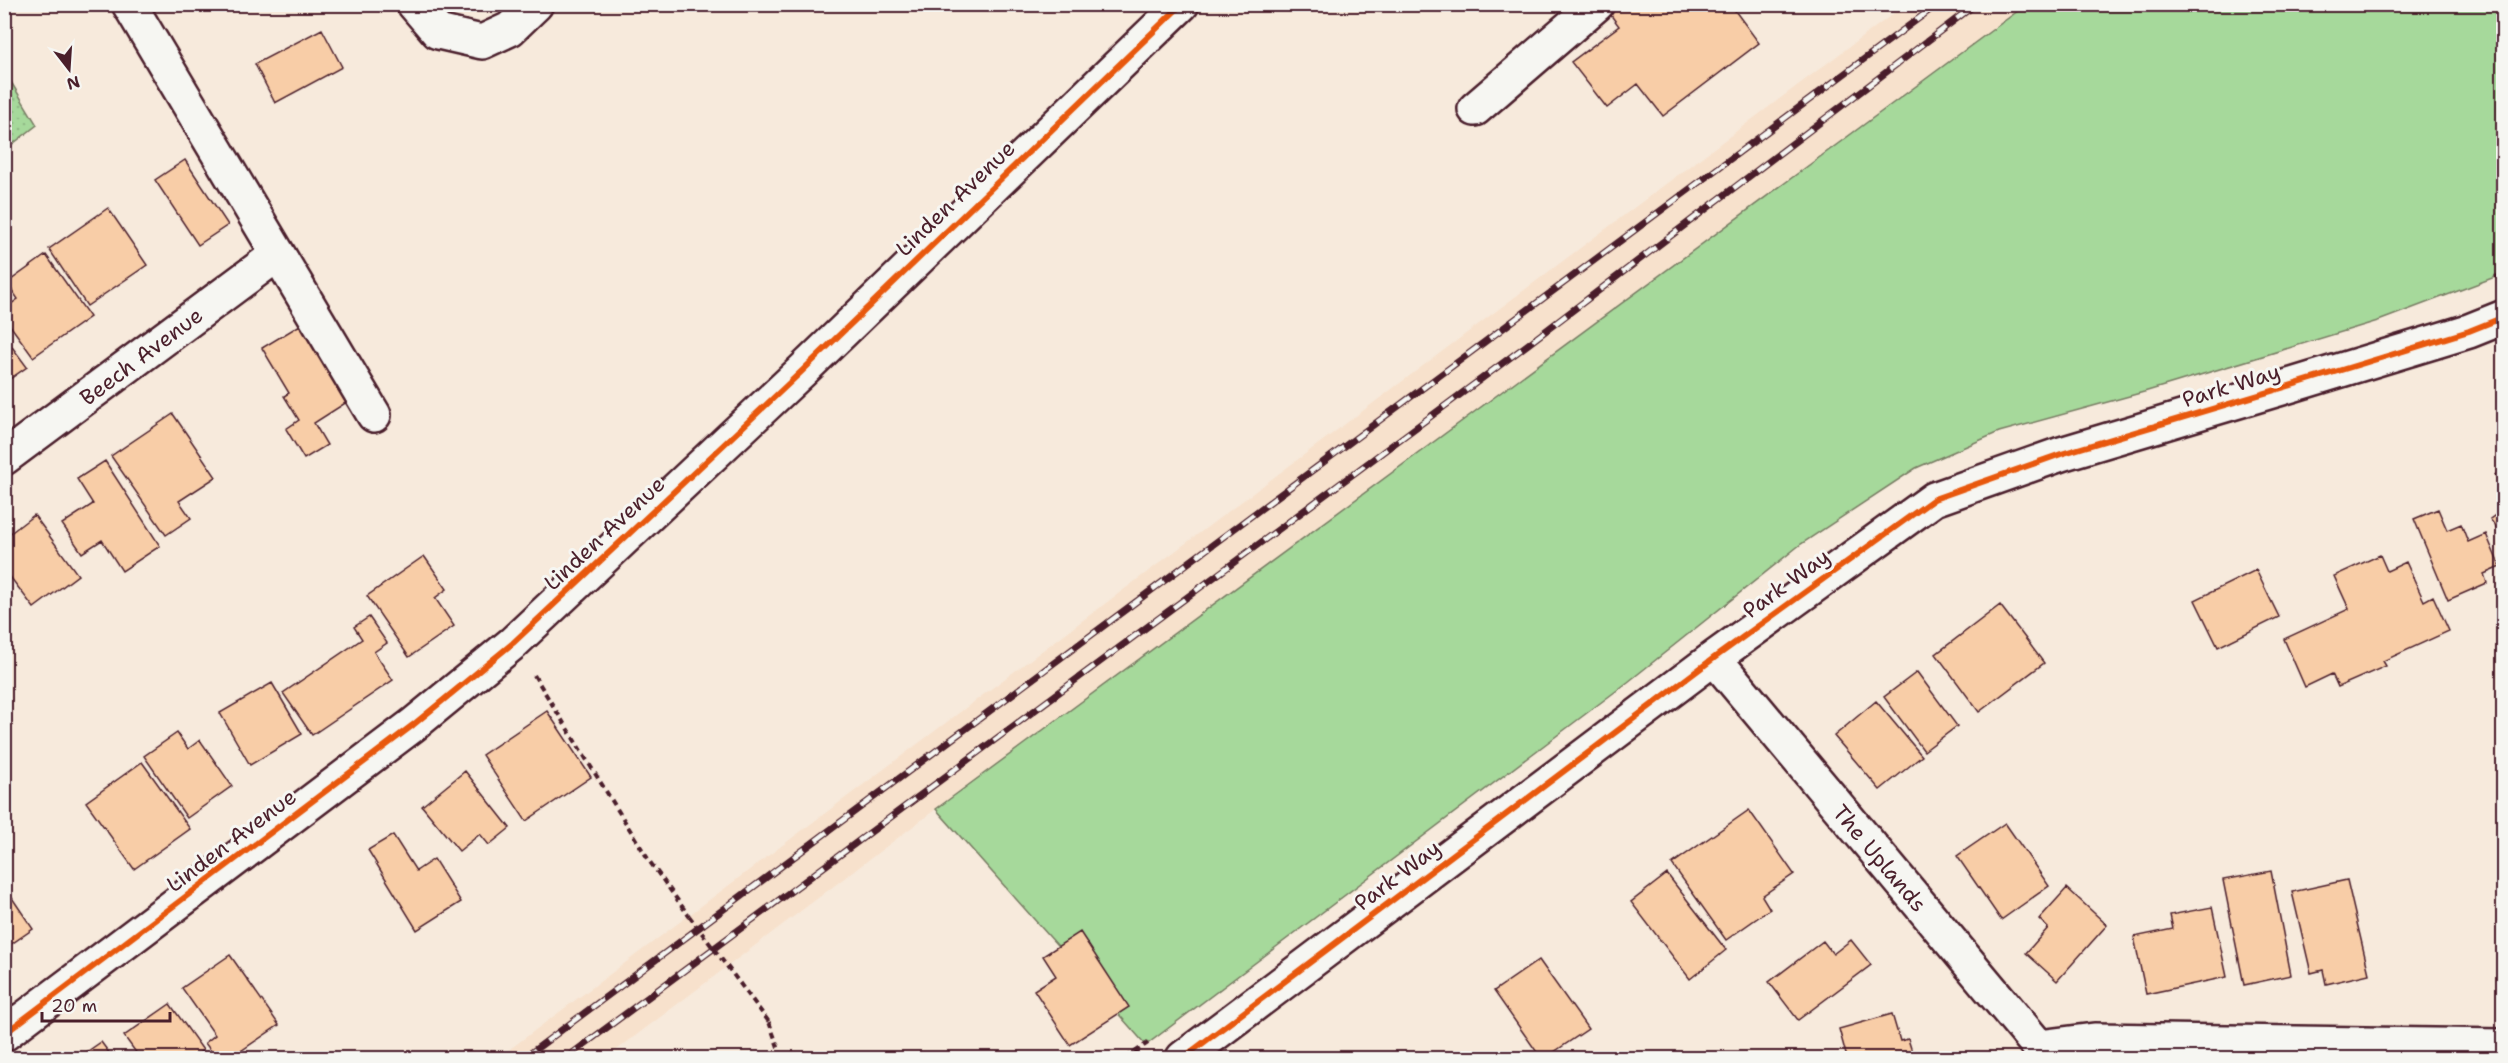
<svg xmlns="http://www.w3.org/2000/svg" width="2508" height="1063" font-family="'Shantell Sans',sans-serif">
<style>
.built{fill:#f7e1cc}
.grass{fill:url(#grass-dots);stroke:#787c63;stroke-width:1.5}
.park{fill:#a6d99b;stroke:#787c63;stroke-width:1.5}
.building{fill:#f8cda7;stroke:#4a1f2b;stroke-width:1.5}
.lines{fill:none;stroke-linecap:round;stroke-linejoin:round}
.minor-casing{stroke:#4a1f2b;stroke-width:38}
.path{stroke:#4a1f2b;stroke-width:4;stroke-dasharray:6 4.5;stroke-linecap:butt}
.minor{stroke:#f6f6f2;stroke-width:33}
.rail-casing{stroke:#4a1f2b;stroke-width:7}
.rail{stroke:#f6f6f2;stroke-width:4.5;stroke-dasharray:14;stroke-linecap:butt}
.path-bridge{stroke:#4a1f2b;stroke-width:4;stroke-dasharray:6 4.5;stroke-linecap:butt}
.cycleway-casing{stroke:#f6f6f2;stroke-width:10}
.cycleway{stroke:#e8590c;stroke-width:6}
.labels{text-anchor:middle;stroke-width:6;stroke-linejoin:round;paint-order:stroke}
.street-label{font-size:22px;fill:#4a1f2b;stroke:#f6f6f2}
</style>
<defs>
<pattern id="grass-dots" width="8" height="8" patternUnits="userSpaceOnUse" patternTransform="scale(1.5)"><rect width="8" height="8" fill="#a6d99b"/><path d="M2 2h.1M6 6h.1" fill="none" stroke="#90ba86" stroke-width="1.8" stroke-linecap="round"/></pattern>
</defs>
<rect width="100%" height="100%" fill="#f7eadc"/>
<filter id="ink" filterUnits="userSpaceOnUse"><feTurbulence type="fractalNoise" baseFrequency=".0167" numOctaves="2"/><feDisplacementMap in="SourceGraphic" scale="12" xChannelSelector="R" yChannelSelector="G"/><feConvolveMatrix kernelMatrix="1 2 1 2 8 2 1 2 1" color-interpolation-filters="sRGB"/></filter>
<g filter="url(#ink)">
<path class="built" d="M 1905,5 L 2026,5 L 936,809 L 606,1058 L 498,1058 Z"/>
<path class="grass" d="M 5,72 L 37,125 L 5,150 Z"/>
<path class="park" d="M 2026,5 L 2503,5 L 2503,274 L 2381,320 L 2144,392 L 1999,432 L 1916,468 L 1801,544 L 1628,682 L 1146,1045 L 936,809 Z"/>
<path class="building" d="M 1614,4 L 1730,4 L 1759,43 L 1663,116 L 1638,84 L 1607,108 L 1571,62 L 1619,26 L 1607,10 Z
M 322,29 L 342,67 L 275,103 L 255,64 Z
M 185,160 L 228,225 L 198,245 L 155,180 Z
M 108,208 L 147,265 L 87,306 L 49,249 Z
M 46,255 L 90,317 L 33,357 L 4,317 L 4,309 L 18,299 L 7,283 Z
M 300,325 L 347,402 L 314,423 L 327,445 L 304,459 L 286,429 L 299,420 L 284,396 L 289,393 L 262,348 Z
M 4,336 L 27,367 L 4,383 Z
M 173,414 L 216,477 L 179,501 L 191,518 L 166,535 L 111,456 Z
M 105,461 L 160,546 L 122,571 L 102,540 L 82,553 L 62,524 L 93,504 L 77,479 Z
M 2504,468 L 2504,487 L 2495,475 Z
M 2438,509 L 2447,530 L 2461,524 L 2468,542 L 2486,534 L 2500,567 L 2484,574 L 2487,583 L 2448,600 L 2414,519 Z
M 2504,509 L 2504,538 L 2490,519 Z
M 34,515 L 78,575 L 34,608 L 4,569 L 4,538 Z
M 2380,555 L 2387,571 L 2406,562 L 2424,601 L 2433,596 L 2449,631 L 2383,661 L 2386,666 L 2338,687 L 2332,674 L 2305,687 L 2284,639 L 2349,609 L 2334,576 Z
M 424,556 L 447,589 L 435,598 L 454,626 L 409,657 L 367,596 Z
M 2256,570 L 2279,617 L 2218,647 L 2195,600 Z
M 2000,605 L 2044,663 L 1979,712 L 1936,654 Z
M 369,617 L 387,643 L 374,652 L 393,680 L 312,735 L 283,693 L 362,639 L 354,627 Z
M 1917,672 L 1957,726 L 1924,751 L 1884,697 Z
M 272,683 L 302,734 L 250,765 L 220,713 Z
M 1876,701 L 1922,756 L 1880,790 L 1834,736 Z
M 547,711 L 591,777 L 526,821 L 482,755 Z
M 177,733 L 188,749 L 200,740 L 232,786 L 187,818 L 144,756 Z
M 142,762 L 190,829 L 134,869 L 86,802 Z
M 465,771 L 510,828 L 489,845 L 480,834 L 459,851 L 422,806 Z
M 1749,810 L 1794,874 L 1762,896 L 1770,909 L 1726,940 L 1672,864 Z
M 2005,823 L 2049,886 L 2001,920 L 1957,856 Z
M 393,835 L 416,871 L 434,859 L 461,902 L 417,930 L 368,850 Z
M 2271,871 L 2291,975 L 2244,985 L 2223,880 Z
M 1667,874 L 1726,950 L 1690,979 L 1631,902 Z
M 2347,880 L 2369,974 L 2326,984 L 2323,970 L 2311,973 L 2292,892 Z
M 4,886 L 33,929 L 4,949 Z
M 2067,888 L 2107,925 L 2057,981 L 2026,953 L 2048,928 L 2039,919 Z
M 2212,907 L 2227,977 L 2146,994 L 2134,937 L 2173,929 L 2170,915 Z
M 1080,932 L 1129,1007 L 1070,1045 L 1034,990 L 1056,976 L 1043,956 Z
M 1851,940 L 1871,965 L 1798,1020 L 1769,982 L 1823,941 L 1833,954 Z
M 230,955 L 279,1025 L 238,1053 L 241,1058 L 216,1058 L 205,1043 L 215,1035 L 182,988 Z
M 1539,960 L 1588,1029 L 1545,1058 L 1541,1058 L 1494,991 Z
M 170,1004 L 203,1050 L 191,1058 L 140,1058 L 124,1036 Z
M 1892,1014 L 1900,1041 L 1908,1039 L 1914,1058 L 1847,1058 L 1839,1029 Z
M 101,1042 L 113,1058 L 78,1058 Z"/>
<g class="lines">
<g class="minor-casing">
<path id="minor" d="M 129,4 L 374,415
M 414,4 L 438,32 L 482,42 L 510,29 L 536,4
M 1475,109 L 1597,4
M 4,458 L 278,254
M 1714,658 L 2039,1047
M 4,1034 L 413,725 L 513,643 L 801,372 L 1182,4
M 2039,1047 L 2094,1040 L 2504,1046
M 1183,1058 L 1714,658 L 1934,499 L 2061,454 L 2292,385 L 2469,331 L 2504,317"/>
</g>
<path class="path" d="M 2495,277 L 2504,274
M 534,675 L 650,862 L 689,916
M 769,1022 L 782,1058
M 1126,1058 L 1148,1043"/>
<use href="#minor" class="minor"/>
<g class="rail-casing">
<path id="rail" d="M 524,1058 L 1938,4
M 566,1058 L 1527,345 L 1976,4"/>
</g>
<use href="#rail" class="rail"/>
<path class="path-bridge" d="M 689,916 L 769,1022"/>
<g class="cycleway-casing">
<path id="cycleway" d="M 4,1034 L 413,725 L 513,643 L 801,372 L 1182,4
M 1183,1058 L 1714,658 L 1934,499 L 2061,454 L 2292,385 L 2469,331 L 2504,317"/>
</g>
<use href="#cycleway" class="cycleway"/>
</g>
</g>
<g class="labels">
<g class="street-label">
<text transform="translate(955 198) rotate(-44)" y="8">Linden Avenue</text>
<text transform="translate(141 356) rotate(-37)" y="8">Beech Avenue</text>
<text transform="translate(2231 385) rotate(-17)" y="8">Park Way</text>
<text transform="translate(604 533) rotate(-43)" y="8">Linden Avenue</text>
<text transform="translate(1786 583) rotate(-36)" y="8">Park Way</text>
<text transform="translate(231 840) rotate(-37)" y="8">Linden Avenue</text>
<text transform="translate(1880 858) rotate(50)" y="8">The Uplands</text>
<text transform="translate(1397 875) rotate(-37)" y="8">Park Way</text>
</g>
</g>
<rect width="2508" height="1063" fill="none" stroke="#f6f6f2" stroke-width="24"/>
<rect x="12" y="12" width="2484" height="1039" fill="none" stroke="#4a1f2b" stroke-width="2" filter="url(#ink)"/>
<g transform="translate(69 69) rotate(163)" stroke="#f6f6f2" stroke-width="4.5" paint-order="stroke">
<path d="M0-4.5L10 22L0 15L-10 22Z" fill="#4a1f2b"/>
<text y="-9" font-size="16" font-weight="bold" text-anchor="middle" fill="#4a1f2b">N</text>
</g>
<path d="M42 1012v9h128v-9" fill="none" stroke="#4a1f2b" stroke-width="3"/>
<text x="51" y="1012" font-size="18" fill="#4a1f2b" stroke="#f6f6f2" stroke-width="4.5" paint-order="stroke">20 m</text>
</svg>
